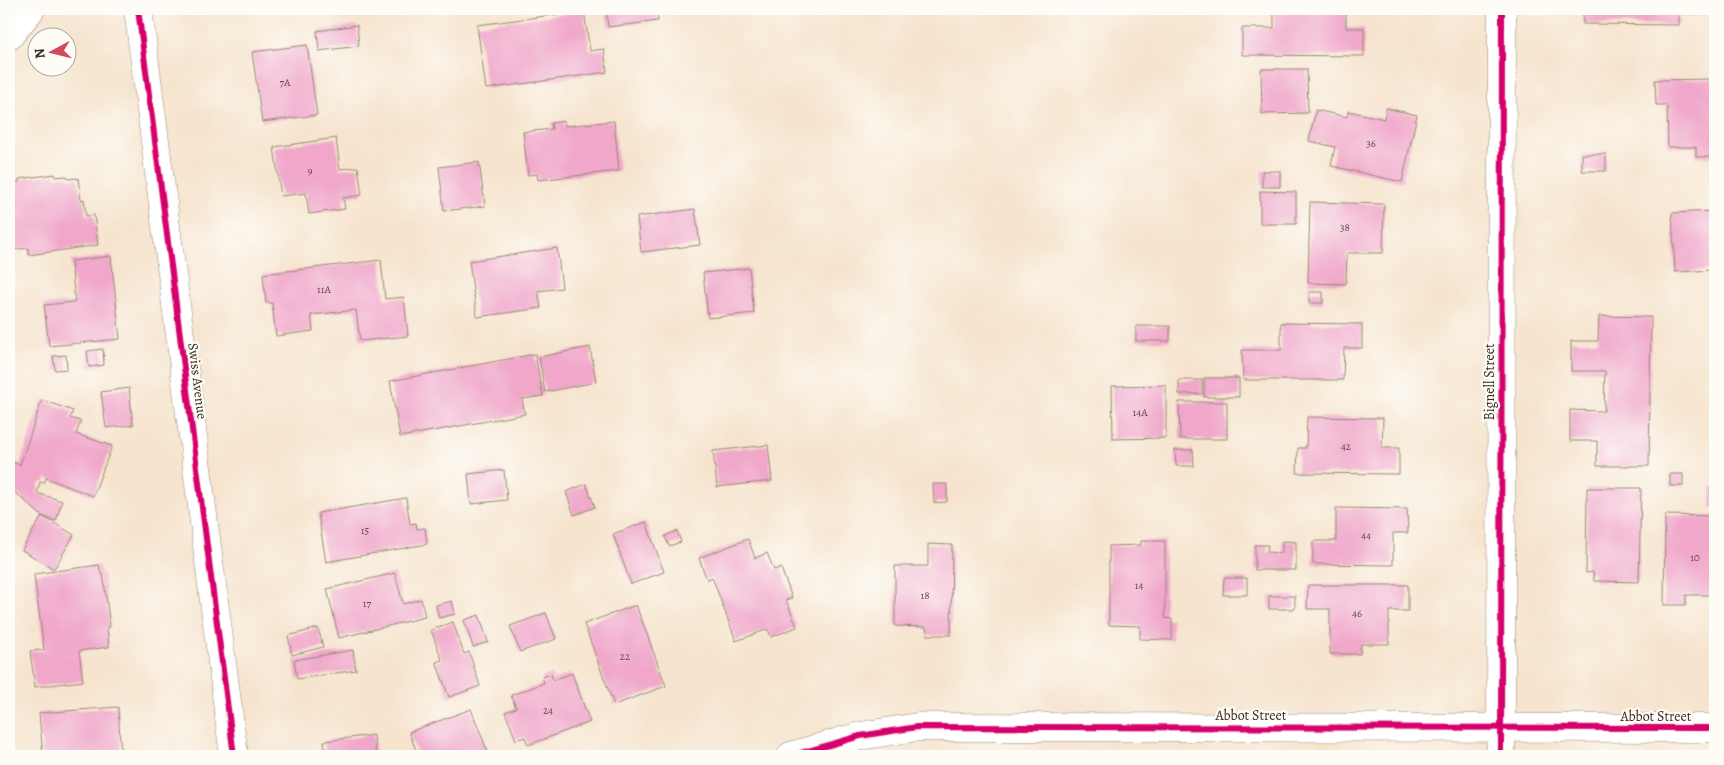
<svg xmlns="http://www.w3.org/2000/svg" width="1724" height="765" viewBox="0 0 1724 765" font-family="Alegreya,serif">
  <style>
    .building { fill: #f0a7ca }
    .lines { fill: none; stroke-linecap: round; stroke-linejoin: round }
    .minor-casing { stroke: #988776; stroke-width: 29 }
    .tertiary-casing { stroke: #988776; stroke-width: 29 }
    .minor { stroke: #fff; stroke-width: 28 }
    .tertiary { stroke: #fff; stroke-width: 28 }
    .cycleway-casing { stroke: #fdfcf7; stroke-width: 9 }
    .cycleway { stroke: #d6006c; stroke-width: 6 }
    .labels { text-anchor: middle; stroke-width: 4.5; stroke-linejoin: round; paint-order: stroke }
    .number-label { font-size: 11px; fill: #684949 }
    .street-label { font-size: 14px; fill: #3b2a1e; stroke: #fdfcf7 }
  </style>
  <rect width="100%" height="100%" fill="#fdfcf7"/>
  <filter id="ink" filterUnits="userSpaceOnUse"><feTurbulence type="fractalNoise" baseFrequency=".02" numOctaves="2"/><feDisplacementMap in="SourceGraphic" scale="10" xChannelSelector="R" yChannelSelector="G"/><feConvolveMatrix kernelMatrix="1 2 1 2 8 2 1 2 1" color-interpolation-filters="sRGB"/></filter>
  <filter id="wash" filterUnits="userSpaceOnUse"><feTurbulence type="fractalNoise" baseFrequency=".0096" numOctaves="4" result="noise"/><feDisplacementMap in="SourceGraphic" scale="20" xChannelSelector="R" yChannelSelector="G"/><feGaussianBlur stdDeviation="1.12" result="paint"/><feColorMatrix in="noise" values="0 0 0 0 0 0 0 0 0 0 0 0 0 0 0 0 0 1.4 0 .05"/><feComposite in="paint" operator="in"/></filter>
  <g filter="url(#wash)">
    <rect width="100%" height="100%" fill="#f6e4ce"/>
    <g id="blocks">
      <path class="building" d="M 606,9 L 657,9 L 658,21 L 608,27 Z
        M 1274,9 L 1346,9 L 1346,28 L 1364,28 L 1364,56 L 1242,55 L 1242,28 L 1274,28 Z
        M 1583,9 L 1715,9 L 1715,24 L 1713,24 L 1713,14 L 1679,14 L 1679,25 L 1583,24 Z
        M 584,11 L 590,51 L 604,49 L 607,72 L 486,89 L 477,25 Z
        M 357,25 L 359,46 L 319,51 L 317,31 Z
        M 307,45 L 317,115 L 262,122 L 252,52 Z
        M 1261,69 L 1307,69 L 1308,113 L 1262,114 Z
        M 1715,79 L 1715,157 L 1696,157 L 1696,147 L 1668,147 L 1667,105 L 1656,105 L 1655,80 Z
        M 1386,108 L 1417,115 L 1402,182 L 1331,166 L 1335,147 L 1309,141 L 1316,110 L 1347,117 L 1348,111 L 1384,119 Z
        M 564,121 L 565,126 L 614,121 L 619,171 L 538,180 L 537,174 L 528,175 L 523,132 L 552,129 L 551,123 Z
        M 336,138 L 340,169 L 358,167 L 362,195 L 343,198 L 345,209 L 309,214 L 306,193 L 281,196 L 274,147 Z
        M 1582,154 L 1606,154 L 1606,171 L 1582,171 Z
        M 479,162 L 485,206 L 444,211 L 439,167 Z
        M 1262,171 L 1280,171 L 1280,187 L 1262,187 Z
        M 55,174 L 55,177 L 67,176 L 68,179 L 78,178 L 81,200 L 84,199 L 86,216 L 94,215 L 98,245 L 29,255 L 28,248 L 11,250 L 9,184 L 19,182 L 19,179 Z
        M 1260,191 L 1296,192 L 1296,224 L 1260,224 Z
        M 1310,202 L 1384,204 L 1383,253 L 1347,253 L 1346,284 L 1308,283 Z
        M 695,209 L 700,245 L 641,252 L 637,217 Z
        M 1715,211 L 1715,270 L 1675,272 L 1672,213 Z
        M 557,248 L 562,288 L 538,291 L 541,308 L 477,317 L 469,261 Z
        M 111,256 L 120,339 L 49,346 L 44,305 L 75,302 L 71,261 Z
        M 381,260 L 385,299 L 404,297 L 408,336 L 360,341 L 356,310 L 311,315 L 313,331 L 276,336 L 272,303 L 266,303 L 263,274 Z
        M 749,268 L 754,313 L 708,318 L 703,273 Z
        M 1309,292 L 1323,292 L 1323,303 L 1309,303 Z
        M 1599,316 L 1651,317 L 1649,466 L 1597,466 L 1597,441 L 1570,441 L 1570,410 L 1604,411 L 1605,371 L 1571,371 L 1571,341 L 1598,341 Z
        M 1281,323 L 1362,324 L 1362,348 L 1344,348 L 1343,380 L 1243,380 L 1242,350 L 1281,350 Z
        M 1136,326 L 1170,326 L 1170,341 L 1136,341 Z
        M 590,347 L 596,382 L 545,392 L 539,357 Z
        M 103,349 L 104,365 L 89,367 L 87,351 Z
        M 535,354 L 543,396 L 522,399 L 525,414 L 400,437 L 390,381 Z
        M 66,355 L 67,369 L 55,370 L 53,356 Z
        M 1204,378 L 1239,378 L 1239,397 L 1204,397 Z
        M 1179,380 L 1202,380 L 1202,394 L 1179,394 Z
        M 1166,385 L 1166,438 L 1113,439 L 1112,386 Z
        M 129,388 L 133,425 L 106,428 L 101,392 Z
        M 42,400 L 73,411 L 70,418 L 81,421 L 76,434 L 112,446 L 93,496 L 46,478 L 44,483 L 40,482 L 37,493 L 62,501 L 56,521 L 42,516 L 9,487 L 9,460 L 20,465 Z
        M 1179,402 L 1227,402 L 1227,439 L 1180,439 Z
        M 1307,417 L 1383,418 L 1382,448 L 1399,448 L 1399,474 L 1297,473 L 1298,448 L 1306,448 Z
        M 768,445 L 772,481 L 717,487 L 713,451 Z
        M 1175,450 L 1193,450 L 1194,466 L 1176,466 Z
        M 504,470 L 507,500 L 471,504 L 468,474 Z
        M 1670,474 L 1683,474 L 1683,486 L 1670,486 Z
        M 586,484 L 595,507 L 574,515 L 566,492 Z
        M 933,484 L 947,484 L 947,502 L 934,503 Z
        M 1711,487 L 1715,487 L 1715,509 L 1711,509 Z
        M 1587,488 L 1641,488 L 1639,582 L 1594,581 L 1593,572 L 1586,573 Z
        M 406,498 L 410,524 L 416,523 L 417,529 L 425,528 L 427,544 L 326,562 L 318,513 Z
        M 1336,508 L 1407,509 L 1408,533 L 1393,533 L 1393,565 L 1313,564 L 1313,541 L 1336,541 Z
        M 1665,515 L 1715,516 L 1715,595 L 1686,595 L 1686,605 L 1664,605 Z
        M 42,516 L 74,535 L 54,569 L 22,550 Z
        M 646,522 L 664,572 L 631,584 L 613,534 Z
        M 677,531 L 681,542 L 669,546 L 665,536 Z
        M 748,539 L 755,558 L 767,553 L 774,570 L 781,568 L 792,598 L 786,600 L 797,627 L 771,637 L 768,629 L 736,641 L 712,577 L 707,580 L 699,558 Z
        M 1141,541 L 1165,541 L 1165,618 L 1172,619 L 1172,640 L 1140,639 L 1140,626 L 1109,625 L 1109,546 L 1141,545 Z
        M 1282,541 L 1296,542 L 1296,570 L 1255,570 L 1255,545 L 1268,545 L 1267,552 L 1282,553 Z
        M 928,544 L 952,545 L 951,635 L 927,635 L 926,627 L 895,626 L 895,566 L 928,566 Z
        M 99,565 L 101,574 L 103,573 L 110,627 L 107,627 L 109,647 L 79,651 L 83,681 L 35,687 L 30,651 L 44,650 L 34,574 Z
        M 395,573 L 403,604 L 421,599 L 425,617 L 339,638 L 327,589 Z
        M 1224,578 L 1247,578 L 1247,595 L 1223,595 Z
        M 1308,585 L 1408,585 L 1408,611 L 1389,611 L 1389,644 L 1361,644 L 1360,654 L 1330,654 L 1330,609 L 1307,609 Z
        M 1269,596 L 1295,596 L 1295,609 L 1269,609 Z
        M 452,601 L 455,614 L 439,618 L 436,605 Z
        M 636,605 L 666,686 L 614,705 L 584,624 Z
        M 546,613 L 556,639 L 520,652 L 510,626 Z
        M 479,615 L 488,642 L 473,647 L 464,620 Z
        M 453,622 L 464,654 L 469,652 L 480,686 L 449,697 L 436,662 L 442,660 L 431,630 Z
        M 318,628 L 323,647 L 292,655 L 288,636 Z
        M 353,650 L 356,670 L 297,679 L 294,660 Z
        M 572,673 L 590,722 L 528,745 L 525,737 L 516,740 L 505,712 L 516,708 L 511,695 L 544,683 L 542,677 L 551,674 L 553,680 Z
        M 118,707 L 121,756 L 43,756 L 39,713 Z
        M 471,709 L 489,755 L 418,756 L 409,732 Z
        M 374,735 L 376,756 L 326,756 L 324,741 Z"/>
    </g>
  </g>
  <g filter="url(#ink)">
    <use href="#blocks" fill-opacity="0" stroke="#988776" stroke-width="1"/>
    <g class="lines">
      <g class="minor-casing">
        <path id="minor" d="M 138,9 L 234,756
          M 9,36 L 31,9
          M 1501,756 L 1502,9"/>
      </g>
      <g class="tertiary-casing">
        <path id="tertiary" d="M 791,756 L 860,736 L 917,727 L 1715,728"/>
      </g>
      <use href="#minor" class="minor"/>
      <use href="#tertiary" class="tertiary"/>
      <g class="cycleway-casing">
        <path id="cycleway" d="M 138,9 L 234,756
          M 791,756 L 860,736 L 917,727 L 1715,728
          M 1501,756 L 1502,9"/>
      </g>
      <use href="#cycleway" class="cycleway"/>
    </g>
  </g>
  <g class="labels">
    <g class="number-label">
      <text x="285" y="86">7A</text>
      <text x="1371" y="147">36</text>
      <text x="310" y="174">9</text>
      <text x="1345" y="231">38</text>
      <text x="324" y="293">11A</text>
      <text x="1140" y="416">14A</text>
      <text x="1346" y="450">42</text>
      <text x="365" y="534">15</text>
      <text x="1366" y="539">44</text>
      <text x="1695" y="561">10</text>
      <text x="1139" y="589">14</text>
      <text x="925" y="599">18</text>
      <text x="367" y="607">17</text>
      <text x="1357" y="617">46</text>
      <text x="625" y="660">22</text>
      <text x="548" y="714">24</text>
    </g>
    <g class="street-label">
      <text transform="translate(198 381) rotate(83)" y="5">Swiss Avenue</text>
      <text transform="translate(1489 382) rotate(-90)" y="5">Bignell Street</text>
      <text x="1251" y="720">Abbot Street</text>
      <text x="1656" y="721">Abbot Street</text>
    </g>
  </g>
  <rect width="1724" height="765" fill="none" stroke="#fdfcf7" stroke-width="30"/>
  <g transform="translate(52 52) rotate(263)"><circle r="24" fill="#fdfcf7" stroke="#afa8a0"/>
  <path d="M0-4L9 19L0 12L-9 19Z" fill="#d1495b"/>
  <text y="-8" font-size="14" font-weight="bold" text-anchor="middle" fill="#3b2a1e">N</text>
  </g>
</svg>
